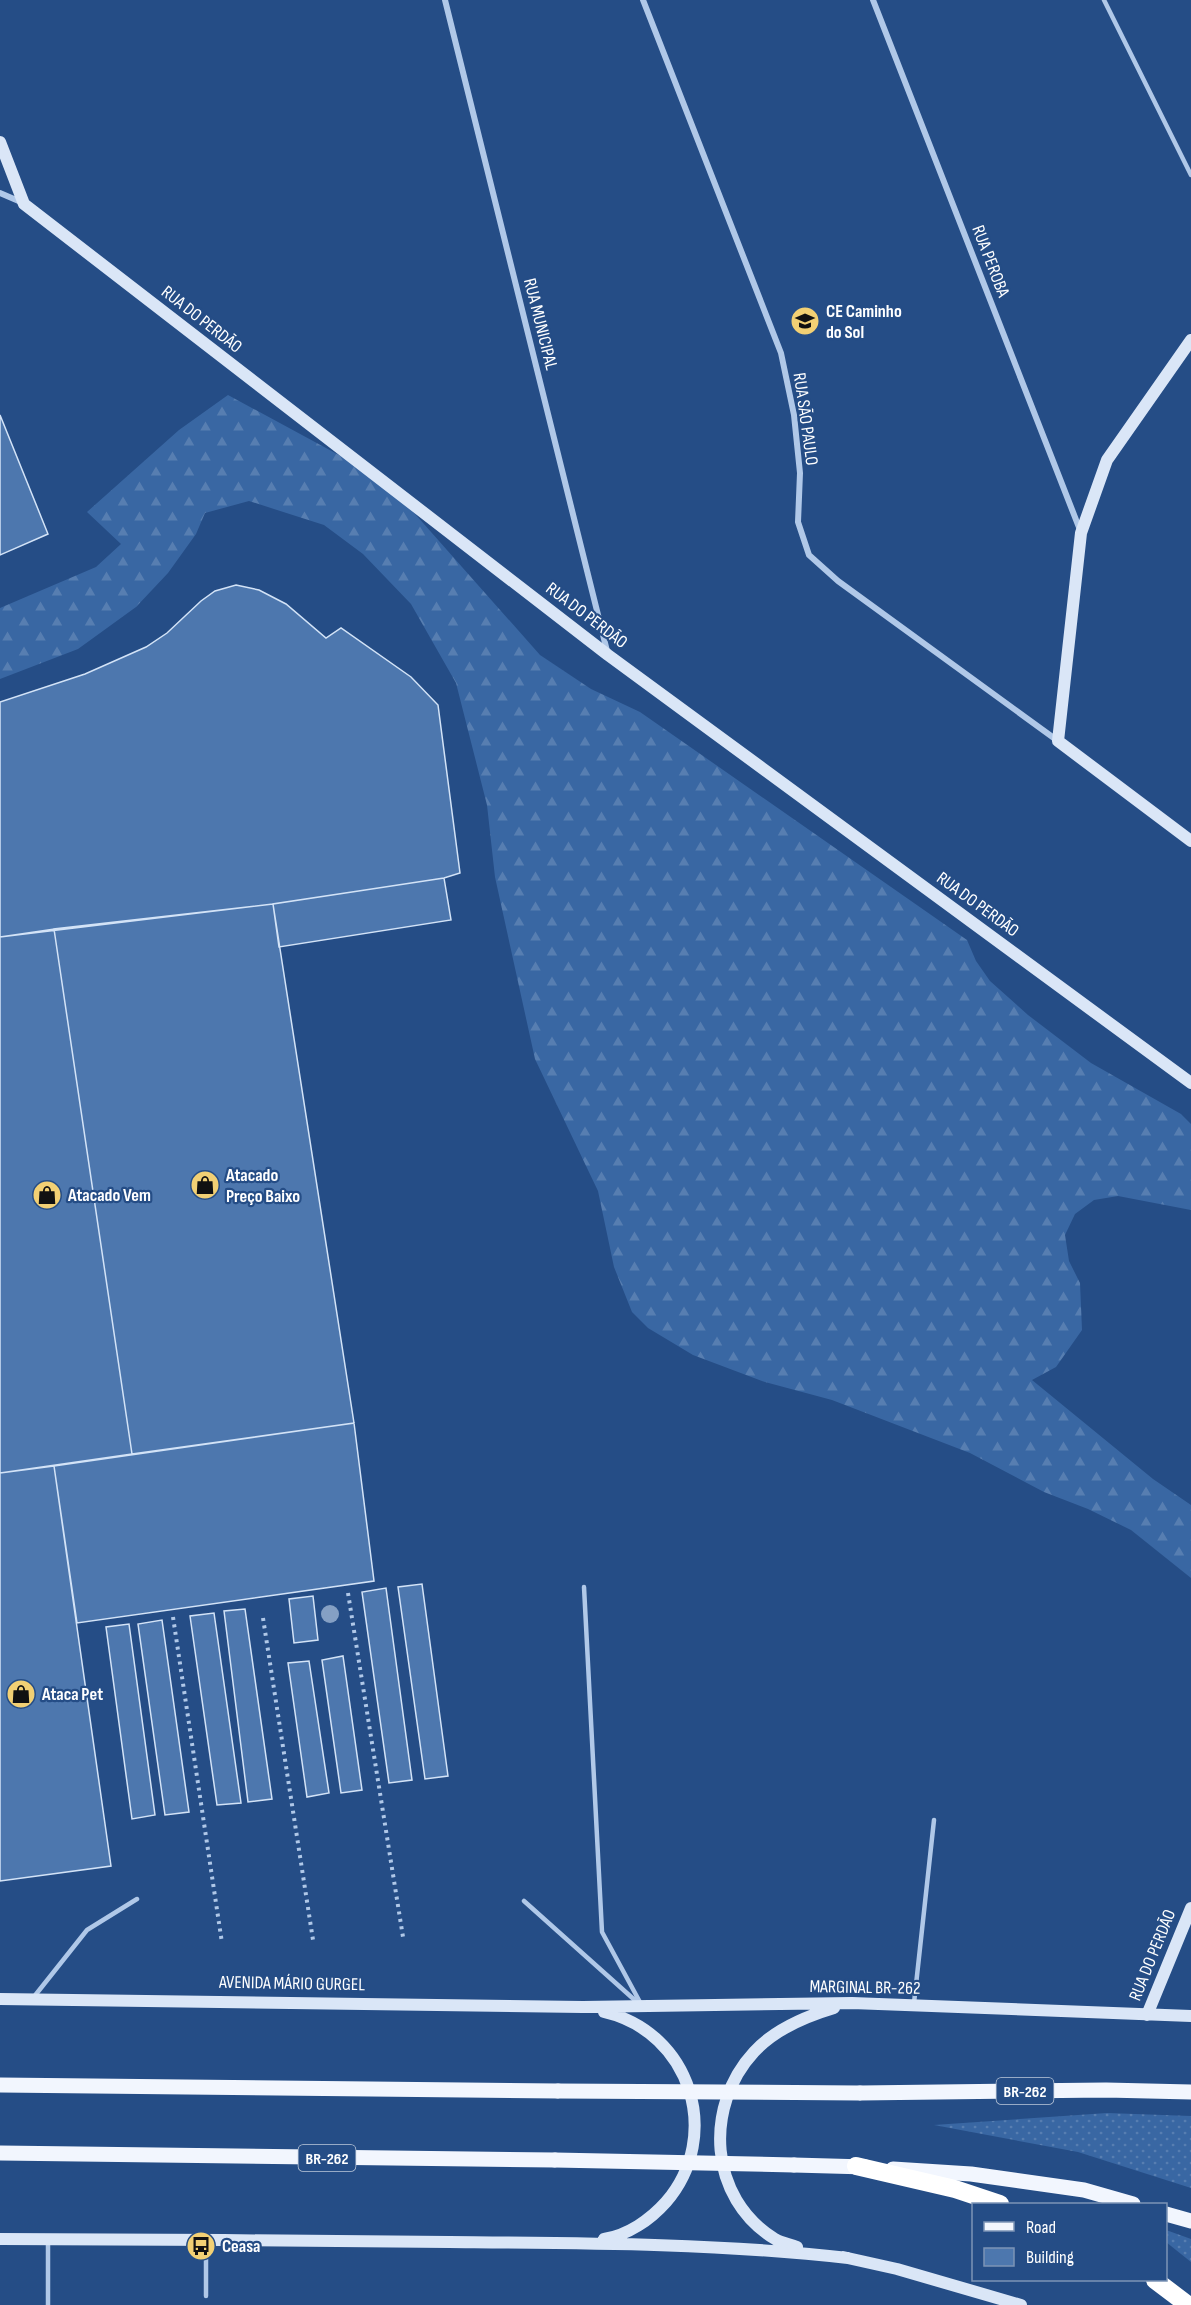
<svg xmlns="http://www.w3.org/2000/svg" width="1191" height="2305" viewBox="0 0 1191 2305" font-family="'Sofia Sans Condensed',sans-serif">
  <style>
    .grass { fill: url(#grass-dots) }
    .forest { fill: url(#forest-firs) }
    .building { fill: #4d77ae; stroke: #d3e3f7; stroke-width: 1.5 }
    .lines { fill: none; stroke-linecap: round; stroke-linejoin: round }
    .path { stroke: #b0c8e8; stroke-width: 4; stroke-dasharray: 3 4.5; stroke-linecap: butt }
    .lane { stroke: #b0c8e8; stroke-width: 4.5 }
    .street { stroke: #b0c8e8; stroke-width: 6 }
    .secondary { stroke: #dae6f7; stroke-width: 12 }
    .primary { stroke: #f2f6fe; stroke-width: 15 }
    .highway { stroke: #fff; stroke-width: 18 }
    .primary-bridge { stroke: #f2f6fe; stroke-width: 15 }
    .tree { fill: #85a0c4 }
    .labels { text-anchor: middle; stroke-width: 4.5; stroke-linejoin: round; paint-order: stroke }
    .shield { fill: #254d86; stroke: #becadb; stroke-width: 1.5 }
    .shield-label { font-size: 16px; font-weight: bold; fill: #fff }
    .street-label { font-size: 18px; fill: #fff; stroke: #254d86 }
    .poi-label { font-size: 18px; font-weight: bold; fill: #fff; stroke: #254d86; text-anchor: start }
  </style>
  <defs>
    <pattern id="grass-dots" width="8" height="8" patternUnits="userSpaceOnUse" patternTransform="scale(1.5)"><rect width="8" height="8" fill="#3967a3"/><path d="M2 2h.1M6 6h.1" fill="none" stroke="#577eb1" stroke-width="1.8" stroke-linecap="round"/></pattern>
    <pattern id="forest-firs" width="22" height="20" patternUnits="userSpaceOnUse" patternTransform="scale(1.5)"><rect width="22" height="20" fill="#3967a3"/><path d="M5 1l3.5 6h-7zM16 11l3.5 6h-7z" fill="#577eb1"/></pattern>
  </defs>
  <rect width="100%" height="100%" fill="#254d86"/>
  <path class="grass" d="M 1107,2113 L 1191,2116 L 1191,2188 L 1078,2152 L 934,2125 Z
    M 1166,2230 L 1191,2239 L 1191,2262 L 1166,2242 Z"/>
  <path class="forest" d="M 228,395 L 385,480 L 540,655 L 591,689 L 640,712 L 967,940 L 976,961 L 990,981 L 1028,1015 L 1091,1063 L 1181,1114 L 1191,1124 L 1191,1210 L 1118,1196 L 1094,1200 L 1075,1214 L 1065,1235 L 1069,1261 L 1080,1283 L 1082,1330 L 1056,1367 L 1032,1380 L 1153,1479 L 1191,1505 L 1191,1578 L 1131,1530 L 1088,1509 L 1044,1492 L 970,1453 L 832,1400 L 765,1382 L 693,1355 L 648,1328 L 632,1312 L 614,1267 L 598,1191 L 535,1059 L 495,877 L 487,805 L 456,683 L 411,604 L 363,554 L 324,525 L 249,501 L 205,513 L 196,534 L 168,573 L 136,607 L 78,649 L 0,679 L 0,608 L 96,567 L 121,544 L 87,512 L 179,430 Z"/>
  <path class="building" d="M 0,415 L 48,534 L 0,555 Z
    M 236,585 L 259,590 L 286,604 L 326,638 L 341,628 L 411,677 L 438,705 L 460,873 L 444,878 L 273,904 L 0,937 L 0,702 L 85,674 L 146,647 L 167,633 L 201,601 L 215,591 Z
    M 444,878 L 451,920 L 279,947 L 273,904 Z
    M 273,904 L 354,1423 L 132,1454 L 54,929 Z
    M 54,929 L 132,1454 L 0,1473 L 0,937 Z
    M 354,1423 L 374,1581 L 77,1623 L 54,1466 Z
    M 54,1466 L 111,1866 L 0,1881 L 0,1473 Z
    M 422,1584 L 448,1776 L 425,1779 L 398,1587 Z
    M 386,1588 L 412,1780 L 389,1783 L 362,1592 Z
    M 313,1596 L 318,1640 L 294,1643 L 289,1599 Z
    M 245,1609 L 272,1799 L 248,1802 L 224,1611 Z
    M 214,1613 L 241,1803 L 217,1805 L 190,1616 Z
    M 162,1620 L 189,1812 L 165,1815 L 138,1624 Z
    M 129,1624 L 155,1815 L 132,1819 L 106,1627 Z
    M 343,1656 L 362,1790 L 341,1793 L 322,1660 Z
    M 309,1661 L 329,1793 L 307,1797 L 288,1663 Z"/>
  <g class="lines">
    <path class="path" d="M 348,1593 L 403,1937
      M 173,1617 L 222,1943
      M 263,1618 L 313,1940"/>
    <path class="lane" d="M 1104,0 L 1191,175
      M 584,1587 L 602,1932 L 641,2004
      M 524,1901 L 638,2003
      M 33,1998 L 87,1930 L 137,1899
      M 914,2003 L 934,1820
      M 48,2242 L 48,2305
      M 206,2242 L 206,2296"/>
    <path class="street" d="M 445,0 L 607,651
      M 643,0 L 781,353 L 794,415 L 800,473 L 798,522 L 809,555 L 838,581 L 1058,741
      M 873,0 L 1080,530
      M 0,193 L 21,202"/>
    <path class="secondary" d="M 0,142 L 24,204 L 608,655 L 1191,1083
      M 1191,340 L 1107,460 L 1081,533 L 1058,741 L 1191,841
      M 0,1999 L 583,2007 L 852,2003 L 1191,2016
      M 604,2012 C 691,2032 723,2136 666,2202 C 650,2220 628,2235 604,2239
      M 1147,2015 L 1191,1908
      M 0,2239 C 150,2239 299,2241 449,2242 C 582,2243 716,2243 848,2258
      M 797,2247 C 790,2244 781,2243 775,2239 C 708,2198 704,2106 754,2052 C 774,2030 807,2016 834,2008
      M 843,2257 L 897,2269 L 1021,2305"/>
    <path class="primary" d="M 0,2085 L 558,2091
      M 860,2093 L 1106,2090 L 1191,2092
      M 0,2153 L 555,2160
      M 794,2165 L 866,2167
      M 893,2169 L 971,2174 L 1084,2190 L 1133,2204
      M 1166,2214 L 1191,2221"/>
    <path class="highway" d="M 856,2166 L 955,2189 L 1000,2204
      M 1155,2280 L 1188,2305"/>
    <path class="primary-bridge" d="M 558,2091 L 860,2093
      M 555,2160 L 794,2165"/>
  </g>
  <circle class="tree" cx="330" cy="1614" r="9"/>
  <defs>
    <g id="school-disc" transform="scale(1.5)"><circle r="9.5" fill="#f2d074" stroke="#254d86"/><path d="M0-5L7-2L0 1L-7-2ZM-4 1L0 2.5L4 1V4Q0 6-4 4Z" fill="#111"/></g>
    <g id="shop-disc" transform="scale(1.5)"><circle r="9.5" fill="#f2d074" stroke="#254d86"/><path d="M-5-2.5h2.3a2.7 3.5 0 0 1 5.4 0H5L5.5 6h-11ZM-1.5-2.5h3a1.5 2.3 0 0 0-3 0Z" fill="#111"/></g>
    <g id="bus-disc" transform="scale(1.5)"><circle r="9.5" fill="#f2d074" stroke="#254d86"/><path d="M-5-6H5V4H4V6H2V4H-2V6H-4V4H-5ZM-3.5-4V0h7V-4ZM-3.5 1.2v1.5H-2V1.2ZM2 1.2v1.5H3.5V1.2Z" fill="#111"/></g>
  </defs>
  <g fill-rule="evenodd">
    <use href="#school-disc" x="805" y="321"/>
    <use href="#shop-disc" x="205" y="1185"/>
    <use href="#shop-disc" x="47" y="1195"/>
    <use href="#shop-disc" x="21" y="1694"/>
    <use href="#bus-disc" x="201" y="2246"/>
  </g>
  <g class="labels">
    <g class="shield">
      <rect x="996.5" y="2078" width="57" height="26" rx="4.5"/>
      <rect x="298.5" y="2145" width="57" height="26" rx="4.5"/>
    </g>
    <g class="shield-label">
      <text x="1025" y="2097">BR-262</text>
      <text x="327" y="2164">BR-262</text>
    </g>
    <g class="street-label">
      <text transform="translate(991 261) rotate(69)" y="6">RUA PEROBA</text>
      <text transform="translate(202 319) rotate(38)" y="6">RUA DO PERDÃO</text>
      <text transform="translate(541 324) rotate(76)" y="6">RUA MUNICIPAL</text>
      <text transform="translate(806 419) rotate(82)" y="6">RUA SÃO PAULO</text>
      <text transform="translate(587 615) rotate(37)" y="6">RUA DO PERDÃO</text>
      <text transform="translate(978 904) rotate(36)" y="6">RUA DO PERDÃO</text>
      <text transform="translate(1152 1955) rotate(-68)" y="6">RUA DO PERDÃO</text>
      <text transform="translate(292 1983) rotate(1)" y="6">AVENIDA MÁRIO GURGEL</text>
      <text transform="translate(865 1987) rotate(1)" y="6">MARGINAL BR-262</text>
    </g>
    <g class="poi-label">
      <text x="826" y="317">CE Caminho<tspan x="826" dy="21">do Sol</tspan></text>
      <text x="226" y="1181">Atacado<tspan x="226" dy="21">Preço Baixo</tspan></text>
      <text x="68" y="1201">Atacado Vem</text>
      <text x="42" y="1700">Ataca Pet</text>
      <text x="222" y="2252">Ceasa</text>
    </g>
  </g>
  <rect x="972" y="2203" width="195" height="78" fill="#254d86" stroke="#7c94b6" stroke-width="1.5"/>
  <rect x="984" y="2222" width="30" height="9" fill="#f2f6fe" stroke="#7c94b6" stroke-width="1.5"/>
  <text x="1026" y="2233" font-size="18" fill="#ffffff">Road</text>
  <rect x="984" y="2248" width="30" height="18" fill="#4d77ae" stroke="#7c94b6" stroke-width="1.5"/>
  <text x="1026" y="2263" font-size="18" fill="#ffffff">Building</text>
</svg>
